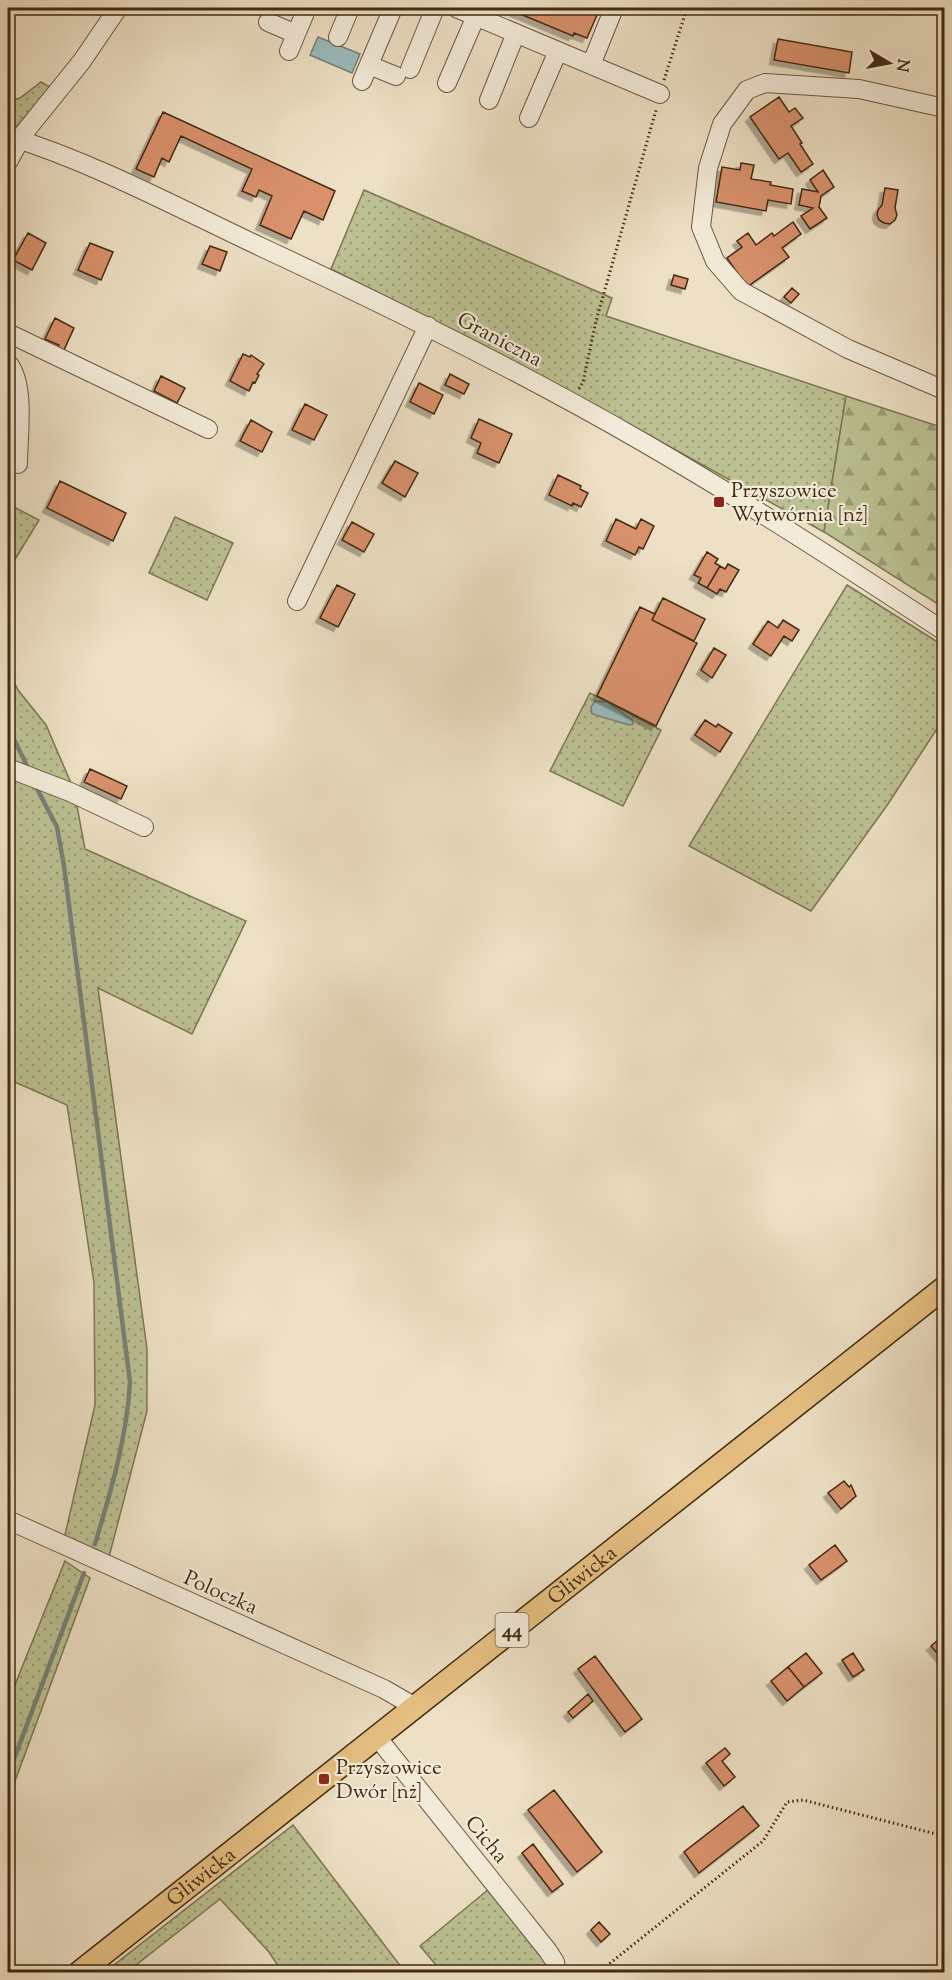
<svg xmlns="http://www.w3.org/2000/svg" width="952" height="1980" viewBox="0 0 952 1980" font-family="'Sorts Mill Goudy',serif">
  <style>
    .grass { fill: url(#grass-dots); stroke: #7e7652; stroke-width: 1.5 }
    .forest { fill: url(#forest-firs); stroke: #7e7652; stroke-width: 1.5 }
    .water { fill: #9bbbbc; stroke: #778178; stroke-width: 1.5 }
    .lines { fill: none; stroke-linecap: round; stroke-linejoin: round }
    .stream { stroke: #778178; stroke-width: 4.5 }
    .building { fill: #d8916c; stroke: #422b11; stroke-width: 1.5; filter: url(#shadow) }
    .minor-casing { stroke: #6d583e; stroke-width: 20 }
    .major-casing { stroke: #422b11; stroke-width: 25 }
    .path { stroke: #422b11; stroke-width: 3; stroke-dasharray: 1.5 3; stroke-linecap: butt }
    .minor { stroke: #f3ebd9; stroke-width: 18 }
    .major { stroke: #e6c082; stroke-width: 22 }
    .poi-dot { fill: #8f2418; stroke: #f3ebd9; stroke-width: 2 }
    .labels { text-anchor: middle; stroke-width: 4.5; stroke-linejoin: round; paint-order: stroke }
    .shield { fill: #f3ebd9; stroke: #77654d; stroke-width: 1.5 }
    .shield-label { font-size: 20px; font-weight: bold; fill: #422b11 }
    .street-label { font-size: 21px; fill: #422b11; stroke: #f3ebd9 }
    .poi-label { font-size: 21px; fill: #422b11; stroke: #f3ebd9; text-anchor: start }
  </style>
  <defs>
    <pattern id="grass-dots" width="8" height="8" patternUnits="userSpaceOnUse" patternTransform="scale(1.5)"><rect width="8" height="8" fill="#bbc192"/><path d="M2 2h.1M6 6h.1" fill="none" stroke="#9a9d76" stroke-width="1.8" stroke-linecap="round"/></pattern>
    <pattern id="forest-firs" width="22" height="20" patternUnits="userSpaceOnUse" patternTransform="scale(1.5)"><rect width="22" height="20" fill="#bbc192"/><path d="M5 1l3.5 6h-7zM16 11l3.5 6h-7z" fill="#9a9d76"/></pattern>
    <filter id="shadow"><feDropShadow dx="-4.5" dy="4.5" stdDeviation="0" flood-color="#0004"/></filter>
  </defs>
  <rect width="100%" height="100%" fill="#ede0c4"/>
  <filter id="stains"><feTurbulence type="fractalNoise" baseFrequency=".00333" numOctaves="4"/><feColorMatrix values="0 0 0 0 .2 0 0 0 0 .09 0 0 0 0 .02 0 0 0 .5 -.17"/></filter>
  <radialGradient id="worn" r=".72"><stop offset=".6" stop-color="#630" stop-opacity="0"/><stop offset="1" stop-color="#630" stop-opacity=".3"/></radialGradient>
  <path class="grass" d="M 41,82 L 51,88 L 15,128 L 8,126 L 8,102 L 20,98 Z
    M 364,190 L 612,298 L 606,316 L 846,396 L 824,532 L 549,380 L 331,269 Z
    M 8,374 L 14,409 L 12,506 L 39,520 L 8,571 Z
    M 175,517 L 233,543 L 207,600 L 149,573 Z
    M 847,585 L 944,646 L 944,718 L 888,804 L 811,911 L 689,846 Z
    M 8,669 L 18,690 L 46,725 L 74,790 L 85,849 L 246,921 L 192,1034 L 98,988 L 147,1349 L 147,1411 L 109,1557 L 64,1539 L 95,1405 L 94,1283 L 67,1105 L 8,1079 Z
    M 590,693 L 661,730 L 623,806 L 550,771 Z
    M 65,1561 L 90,1578 L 8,1800 L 8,1702 Z
    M 293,1825 L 405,1972 L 282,1972 L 269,1952 L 220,1899 L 127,1972 L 105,1972 Z
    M 489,1889 L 551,1963 L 550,1972 L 442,1972 L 420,1946 Z"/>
  <path class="forest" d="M 846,396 L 944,428 L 944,608 L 824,532 Z"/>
  <path class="water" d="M 318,37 L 360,54 L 352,73 L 310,55 Z
    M 595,701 L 607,702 L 632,720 L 633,724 L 629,725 L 592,714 L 591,707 Z"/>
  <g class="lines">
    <path class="stream" d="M 8,727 L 29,770
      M 36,787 L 57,827 L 64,866 L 130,1382 C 127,1437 111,1491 95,1544
      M 8,1775 L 84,1573"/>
  </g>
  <path class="building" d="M 506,8 L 600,8 L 587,38 L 574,33 L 573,36 Z
    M 778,39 L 852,52 L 849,73 L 774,60 Z
    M 779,97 L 789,112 L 795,108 L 803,118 L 791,126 L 802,143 L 800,144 L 813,164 L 801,172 L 788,153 L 779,159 L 750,117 Z
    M 163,112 L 335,191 L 323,220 L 304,211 L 291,239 L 260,225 L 272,196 L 259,190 L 256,197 L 242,191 L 252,169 L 181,136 L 169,162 L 162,158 L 154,177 L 136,169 Z
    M 741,163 L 754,165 L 751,179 L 771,182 L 770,185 L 793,189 L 791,204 L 768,200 L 766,211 L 716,202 L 722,167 L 740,170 Z
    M 823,170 L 834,187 L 821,196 L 819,207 L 827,218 L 810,229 L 801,216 L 813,208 L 799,205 L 802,189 L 818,192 L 810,180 Z
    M 885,188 L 898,190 L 895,208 L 897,215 L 895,220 L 890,224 L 884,223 L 879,220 L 877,215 L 878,210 L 882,205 Z
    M 793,222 L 801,234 L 782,248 L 789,257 L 747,287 L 727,258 L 742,247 L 737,241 L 748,233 L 756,245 L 772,233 L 774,236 Z
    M 28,233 L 46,243 L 32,270 L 13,260 Z
    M 90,243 L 113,252 L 101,280 L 78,270 Z
    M 210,246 L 227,252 L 220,271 L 202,264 Z
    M 674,275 L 688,279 L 685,289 L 671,285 Z
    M 792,288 L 799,294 L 791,303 L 784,297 Z
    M 55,318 L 74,328 L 63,352 L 56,350 L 59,345 L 45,339 Z
    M 243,354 L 250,357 L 251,355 L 264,364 L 257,374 L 259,375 L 255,383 L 253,382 L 249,391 L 230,381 Z
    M 450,374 L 469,384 L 464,394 L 445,385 Z
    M 161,376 L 185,388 L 177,403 L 154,391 Z
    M 419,383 L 443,395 L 434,414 L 410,402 Z
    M 305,404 L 327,415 L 314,440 L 292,430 Z
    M 479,419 L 512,434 L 499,463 L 477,453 L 481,443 L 471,438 Z
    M 251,420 L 272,432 L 262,452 L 240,441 Z
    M 395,461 L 418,473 L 405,497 L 382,483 Z
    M 558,475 L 581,486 L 580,489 L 588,493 L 581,507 L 573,503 L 572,506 L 549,495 Z
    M 60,481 L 126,513 L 113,541 L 47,508 Z
    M 616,519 L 636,529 L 641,519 L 654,526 L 643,549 L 639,547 L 635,555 L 606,541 Z
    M 352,522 L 374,534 L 364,552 L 342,540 Z
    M 707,552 L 718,559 L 715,563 L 720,566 L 707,588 L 698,583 L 701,578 L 694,575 Z
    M 728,564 L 739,570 L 726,592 L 720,589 L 717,594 L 707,588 L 720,566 L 725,569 Z
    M 337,585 L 355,594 L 338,627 L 320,618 Z
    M 663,598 L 705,619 L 694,641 L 652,620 Z
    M 640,607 L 655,614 L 652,620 L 697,643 L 656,726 L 597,696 Z
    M 783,620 L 799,630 L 792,641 L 784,636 L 771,656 L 753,644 L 768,621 L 778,628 Z
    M 714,648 L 726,655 L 712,678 L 701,670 Z
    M 705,720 L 716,727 L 718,724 L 732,733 L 720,752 L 695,735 Z
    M 90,769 L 127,786 L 121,799 L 84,782 Z
    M 844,1481 L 849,1487 L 851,1485 L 856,1496 L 841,1509 L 828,1493 Z
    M 835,1545 L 847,1561 L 821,1580 L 809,1565 Z
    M 944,1635 L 944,1659 L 943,1660 L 931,1646 Z
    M 806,1653 L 822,1673 L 804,1687 L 788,1667 Z
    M 853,1653 L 864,1670 L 853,1677 L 842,1660 Z
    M 595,1656 L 642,1719 L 625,1732 L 578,1669 Z
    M 788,1667 L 804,1687 L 787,1701 L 771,1681 Z
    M 588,1694 L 593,1701 L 573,1718 L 568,1712 Z
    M 725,1748 L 730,1754 L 722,1761 L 735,1777 L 724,1786 L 706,1763 Z
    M 554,1790 L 602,1852 L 577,1872 L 528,1810 Z
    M 743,1806 L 759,1826 L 699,1873 L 684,1852 Z
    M 533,1844 L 563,1884 L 552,1892 L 522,1853 Z
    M 599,1922 L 610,1934 L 601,1942 L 591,1930 Z"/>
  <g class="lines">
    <g class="minor-casing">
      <path id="minor" d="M 456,8 L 660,94
        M 268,22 L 296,34
        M 338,37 L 350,8
        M 289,51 L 307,8
        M 369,65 L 396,76
        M 591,65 L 614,8
        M 410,69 L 435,8
        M 362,81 L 393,8
        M 447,83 L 476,16
        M 489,100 L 516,33
        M 944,108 L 859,89 L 765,83 L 747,90 L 722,124 L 708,168 L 701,227 L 715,261 L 741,291 L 848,349 L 944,390
        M 529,118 L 558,51
        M 8,136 C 95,163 178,208 261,247 C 390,307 518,370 641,441 C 745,501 845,566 944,631
        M 8,162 L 24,133 L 82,61 L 118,8
        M 8,333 L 208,429
        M 8,363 C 26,384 18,438 18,464
        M 297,601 L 428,326
        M 8,768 L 70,792 L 144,827
        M 8,1520 L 384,1689 L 415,1707
        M 377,1737 L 548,1951 L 555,1962 L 556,1972"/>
    </g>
    <g class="major-casing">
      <g id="major">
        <path id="s1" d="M 80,1972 L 944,1288"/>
      </g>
    </g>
    <path class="path" d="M 664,80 L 687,8
      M 579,389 L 583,382 L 596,321 L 656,110
      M 599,1972 L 763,1841 L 787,1802 L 803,1800 L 944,1836"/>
    <use href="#minor" class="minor"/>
    <use href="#major" class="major"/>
  </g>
  <g class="poi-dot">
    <rect x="713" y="496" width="12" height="12" rx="3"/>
    <rect x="318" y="1773" width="12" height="12" rx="3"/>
  </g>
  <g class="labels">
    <rect class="shield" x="495.5" y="1613" width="33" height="34" rx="4.5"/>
    <g class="shield-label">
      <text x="512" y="1637">44</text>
    </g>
    <g class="street-label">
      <text transform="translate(500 339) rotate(28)" y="7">Graniczna</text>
      <text dy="7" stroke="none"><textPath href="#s1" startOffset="640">Gliwicka</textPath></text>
      <text transform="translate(221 1592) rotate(24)" y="7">Poloczka</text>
      <text transform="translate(487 1839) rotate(51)" y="7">Cicha</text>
      <text dy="7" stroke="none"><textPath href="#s1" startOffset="154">Gliwicka</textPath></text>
    </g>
    <g class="poi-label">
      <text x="731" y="497">Przyszowice<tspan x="731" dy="24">Wytwórnia [nż]</tspan></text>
      <text x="336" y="1774">Przyszowice<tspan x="336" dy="24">Dwór [nż]</tspan></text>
    </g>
  </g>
  <rect width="952" height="1980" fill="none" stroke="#ede0c4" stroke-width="30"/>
  <rect x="9" y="9" width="934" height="1962" fill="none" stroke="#422b11" stroke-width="3"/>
  <rect x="15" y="15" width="922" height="1950" fill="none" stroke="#422b11" stroke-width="1.5"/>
  <g transform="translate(889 63) rotate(100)" stroke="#f3ebd9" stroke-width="4.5" paint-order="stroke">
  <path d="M0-4.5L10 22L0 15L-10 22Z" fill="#422b11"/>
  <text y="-9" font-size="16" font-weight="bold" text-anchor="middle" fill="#422b11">N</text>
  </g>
  <rect width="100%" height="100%" filter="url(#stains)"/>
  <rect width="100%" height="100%" fill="url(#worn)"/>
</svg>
